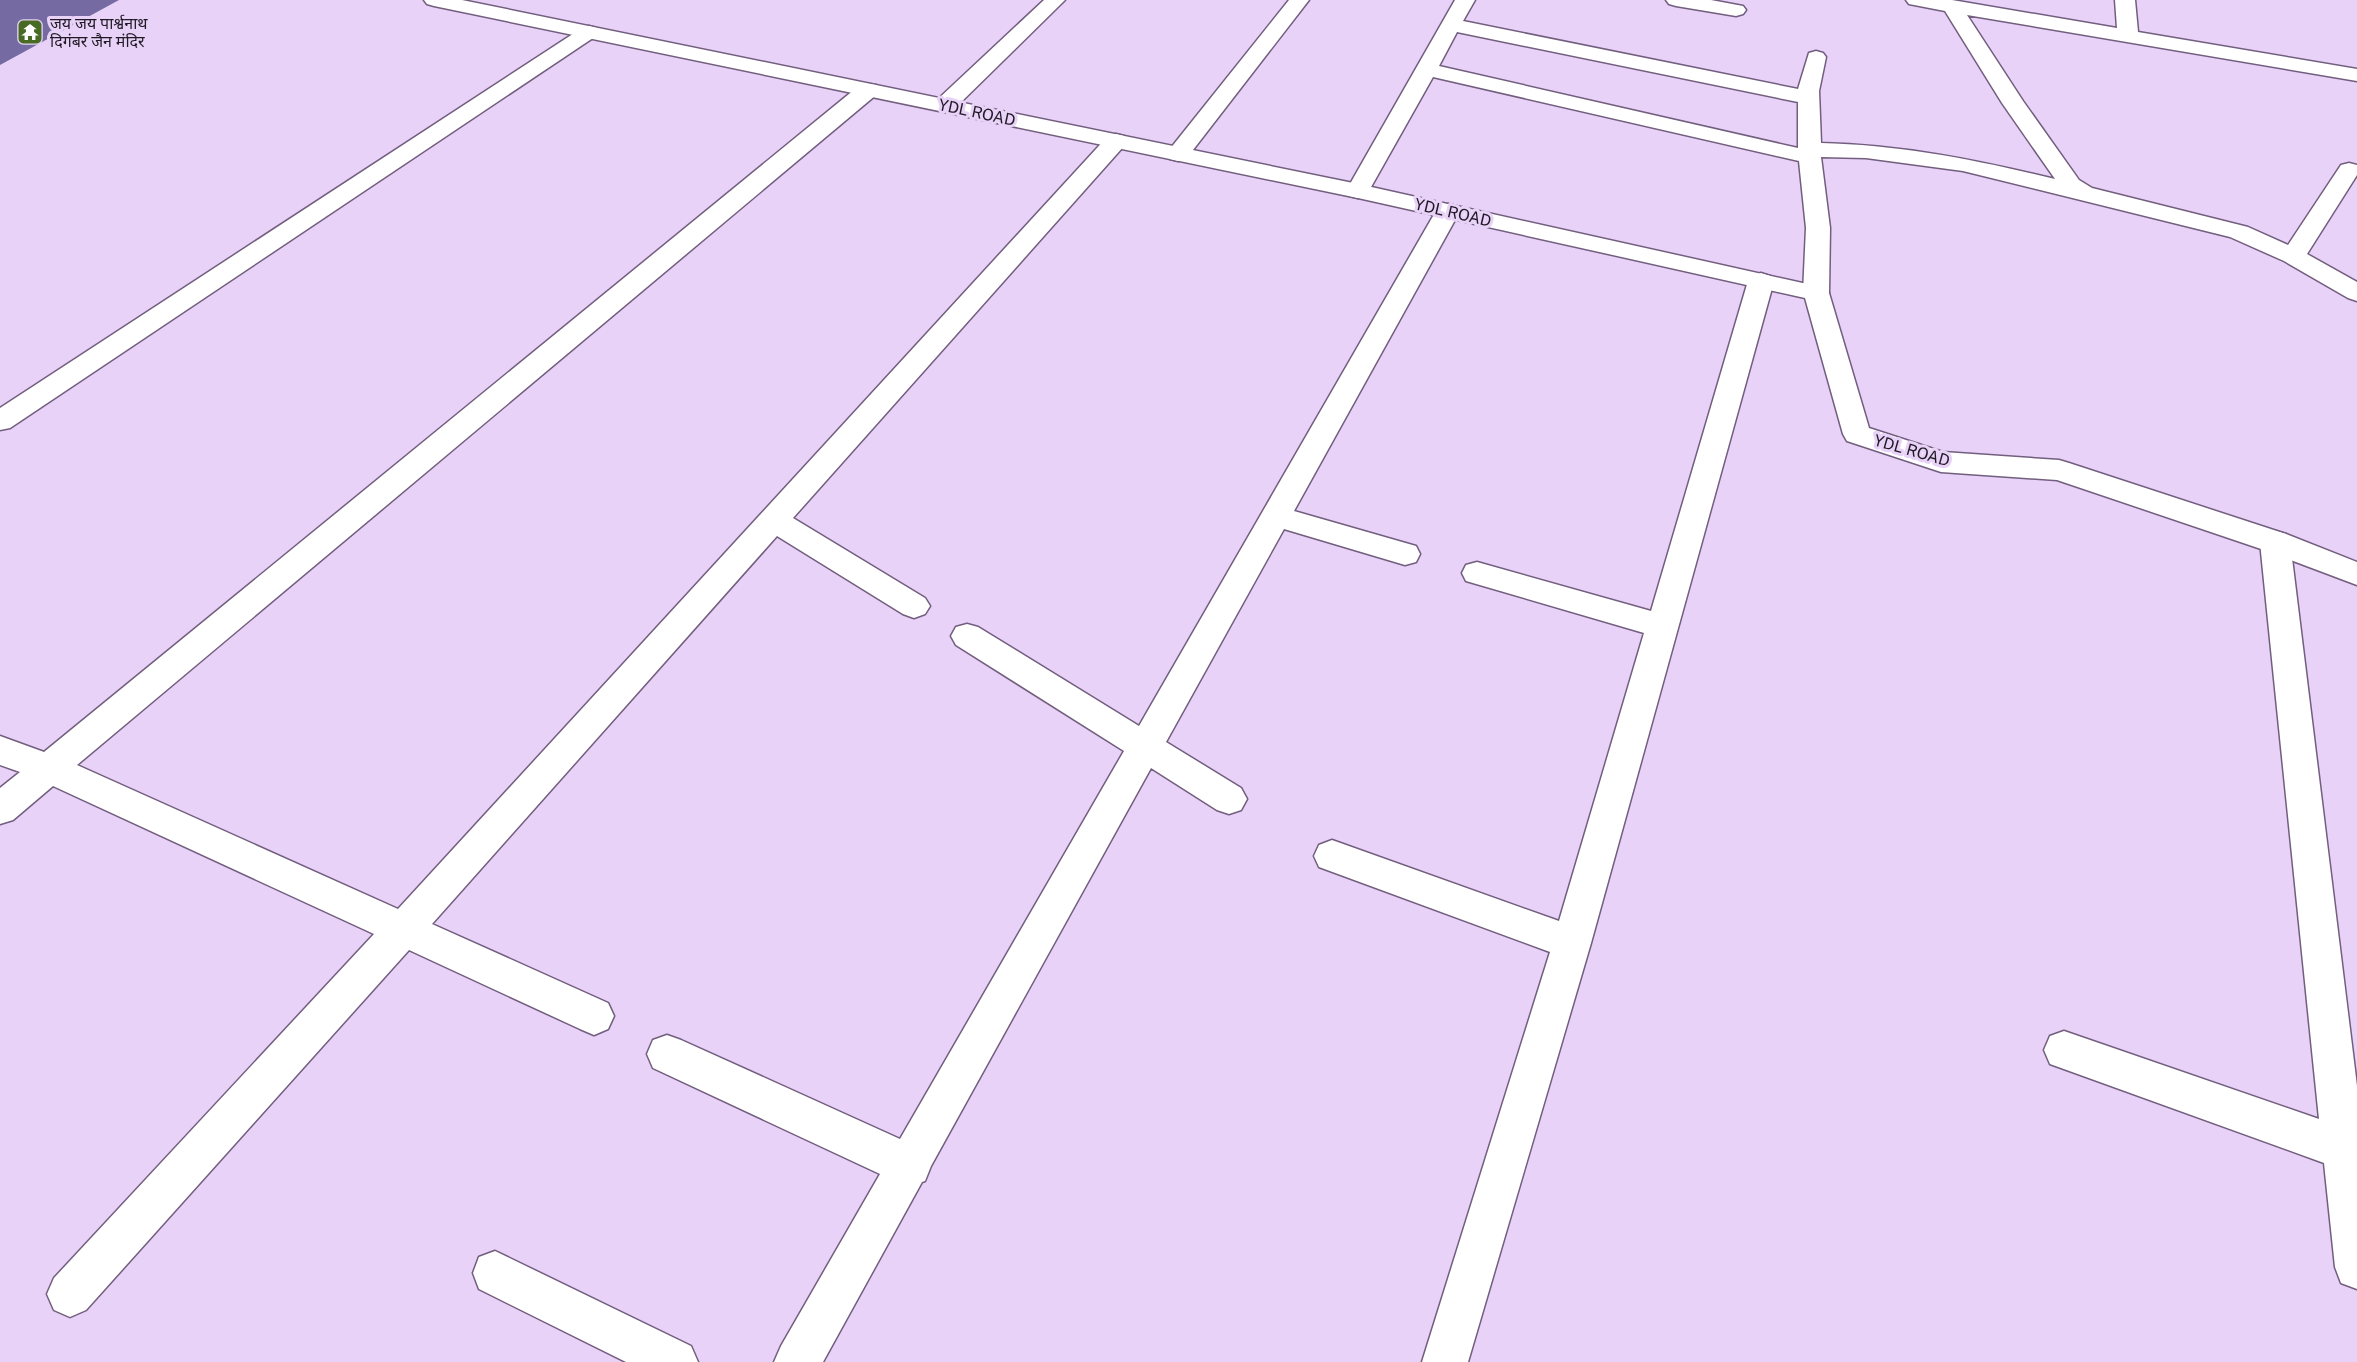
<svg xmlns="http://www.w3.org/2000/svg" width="2357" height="1362" viewBox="0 0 2357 1362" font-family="'Public Sans','Noto Sans Devanagari',sans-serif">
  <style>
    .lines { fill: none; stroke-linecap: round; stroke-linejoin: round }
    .lane-casing { stroke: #725e7e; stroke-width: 3 }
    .street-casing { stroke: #725e7e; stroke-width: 3 }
    .secondary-casing { stroke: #725e7e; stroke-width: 3 }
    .lane { fill: #fff; fill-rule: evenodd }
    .street { fill: #fff; fill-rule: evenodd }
    .secondary { fill: #fff; fill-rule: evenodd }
    .shaded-wall { fill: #756ba2 }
    .labels { text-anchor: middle; stroke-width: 6; stroke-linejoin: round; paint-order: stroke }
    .far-poi-label { font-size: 16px; fill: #211926; stroke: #e8d2f7; text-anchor: start }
    .far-street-label { font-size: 16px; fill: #211926; stroke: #e8d2f7 }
  </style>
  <rect width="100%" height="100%" fill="#e8d2f7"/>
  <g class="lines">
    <g class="lane-casing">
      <path id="lane" d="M 589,26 L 596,28 L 599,32 L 596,36 L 10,428 L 0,430 L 0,408 L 582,28 Z"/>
    </g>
    <g class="street-casing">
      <path id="street" d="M 1044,0 L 1065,0 L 953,110 L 945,111 L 937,110 L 934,105 L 937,100 Z
        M 1289,0 L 1309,0 L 1186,159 L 1178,161 L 1170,159 L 1167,154 L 1170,149 Z
        M 1455,0 L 1475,0 L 1463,21 L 1798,89 L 1809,53 L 1816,51 L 1823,53 L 1826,57 L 1819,91 L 1821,143 C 1902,145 1977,160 2055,179 L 2002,103 L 1945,11 L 1909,4 L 1906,0 L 1952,0 L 2117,28 L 2115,0 L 2135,0 L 2138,32 L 2357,69 L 2357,81 L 1967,15 L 2023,101 L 2079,180 L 2092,188 L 2248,227 L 2288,245 L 2341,165 L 2349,163 L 2357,165 L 2357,175 L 2307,254 L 2357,282 L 2357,301 L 2348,298 L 2284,261 L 2230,237 L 1963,171 L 1866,158 L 1821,157 L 1830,228 L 1829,293 L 1825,298 L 1816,301 L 1807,298 L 1803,293 L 1806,228 L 1799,161 L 1433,77 L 1366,196 L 1358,198 L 1350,196 L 1346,191 ZM 1457,32 L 1798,102 L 1798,148 L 1439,66 Z
        M 1666,0 L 1711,0 L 1743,6 L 1746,10 L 1743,14 L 1736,16 L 1676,6 L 1669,4 Z
        M 868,84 L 876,85 L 879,90 L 876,95 L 77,765 L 398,909 L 1108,136 L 1116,134 L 1124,136 L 1127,141 L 1124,146 L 793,518 L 925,598 L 930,606 L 925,614 L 914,618 L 903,614 L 777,536 L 432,924 L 608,1003 L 614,1016 L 608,1029 L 594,1035 L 580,1029 L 409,950 L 86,1310 L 70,1317 L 54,1310 L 47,1294 L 54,1278 L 374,934 L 53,786 L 13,820 L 0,824 L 0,788 L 20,772 L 0,765 L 0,736 L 44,752 L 860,85 Z
        M 1448,204 L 1456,206 L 1460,211 L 1294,511 L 1416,546 L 1420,554 L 1416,562 L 1405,565 L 1284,529 L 1166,742 L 1241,788 L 1247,799 L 1241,810 L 1229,814 L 1217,810 L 1151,768 L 931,1166 L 925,1181 L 922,1182 L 823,1362 L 774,1362 L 781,1346 L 880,1174 L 653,1068 L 647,1054 L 653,1040 L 667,1035 L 681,1040 L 900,1139 L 1124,751 L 956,645 L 951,636 L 956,627 L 967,624 L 978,627 L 1139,726 L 1436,211 L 1440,206 Z
        M 1761,273 L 1770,276 L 1774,281 L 1591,943 L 1468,1362 L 1422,1362 L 1550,952 L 1319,867 L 1314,856 L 1319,845 L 1332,840 L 1559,921 L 1644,633 L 1466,581 L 1462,573 L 1466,565 L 1477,562 L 1651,611 L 1748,281 L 1752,276 Z
        M 2275,531 L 2286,534 L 2290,542 L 2357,1086 L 2357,1289 L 2341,1283 L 2335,1267 L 2324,1163 L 2050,1064 L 2044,1050 L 2050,1036 L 2064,1031 L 2319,1119 L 2260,542 L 2264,534 Z
        M 495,1251 L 691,1346 L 698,1362 L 626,1362 L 479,1289 L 473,1273 L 479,1257 Z"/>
    </g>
    <g class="secondary-casing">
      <path id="secondary" d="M 424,0 L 462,0 L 1358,184 L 1825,288 L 1829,293 L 1869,428 L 1943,452 L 2059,460 L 2069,463 L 2286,534 L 2357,562 L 2357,585 L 2264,550 L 2057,480 L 1941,472 L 1847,441 L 1843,434 L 1805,298 L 1358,198 L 434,6 L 427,4 Z"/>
    </g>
    <use href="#lane" class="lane"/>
    <use href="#street" class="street"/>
    <use href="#secondary" class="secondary"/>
  </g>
  <path class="shaded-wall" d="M 0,0 L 119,0 L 0,65 Z"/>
  <defs>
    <g id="temple-square" transform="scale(1.35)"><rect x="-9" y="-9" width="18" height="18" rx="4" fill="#486b24" stroke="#e8d2f7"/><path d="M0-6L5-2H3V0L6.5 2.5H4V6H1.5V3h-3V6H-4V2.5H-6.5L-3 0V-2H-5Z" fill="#fff"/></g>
  </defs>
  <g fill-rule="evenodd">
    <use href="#temple-square" x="30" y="32"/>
  </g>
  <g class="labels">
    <g class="far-poi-label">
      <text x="50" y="29">जय जय पार्श्वनाथ<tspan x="50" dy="18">दिगंबर जैन मंदिर</tspan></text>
    </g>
    <g class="far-street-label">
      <text transform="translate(977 112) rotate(12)" y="6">YDL ROAD</text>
      <text transform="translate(1453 212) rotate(13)" y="6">YDL ROAD</text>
      <text transform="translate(1912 450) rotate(16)" y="6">YDL ROAD</text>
    </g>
  </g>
</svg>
